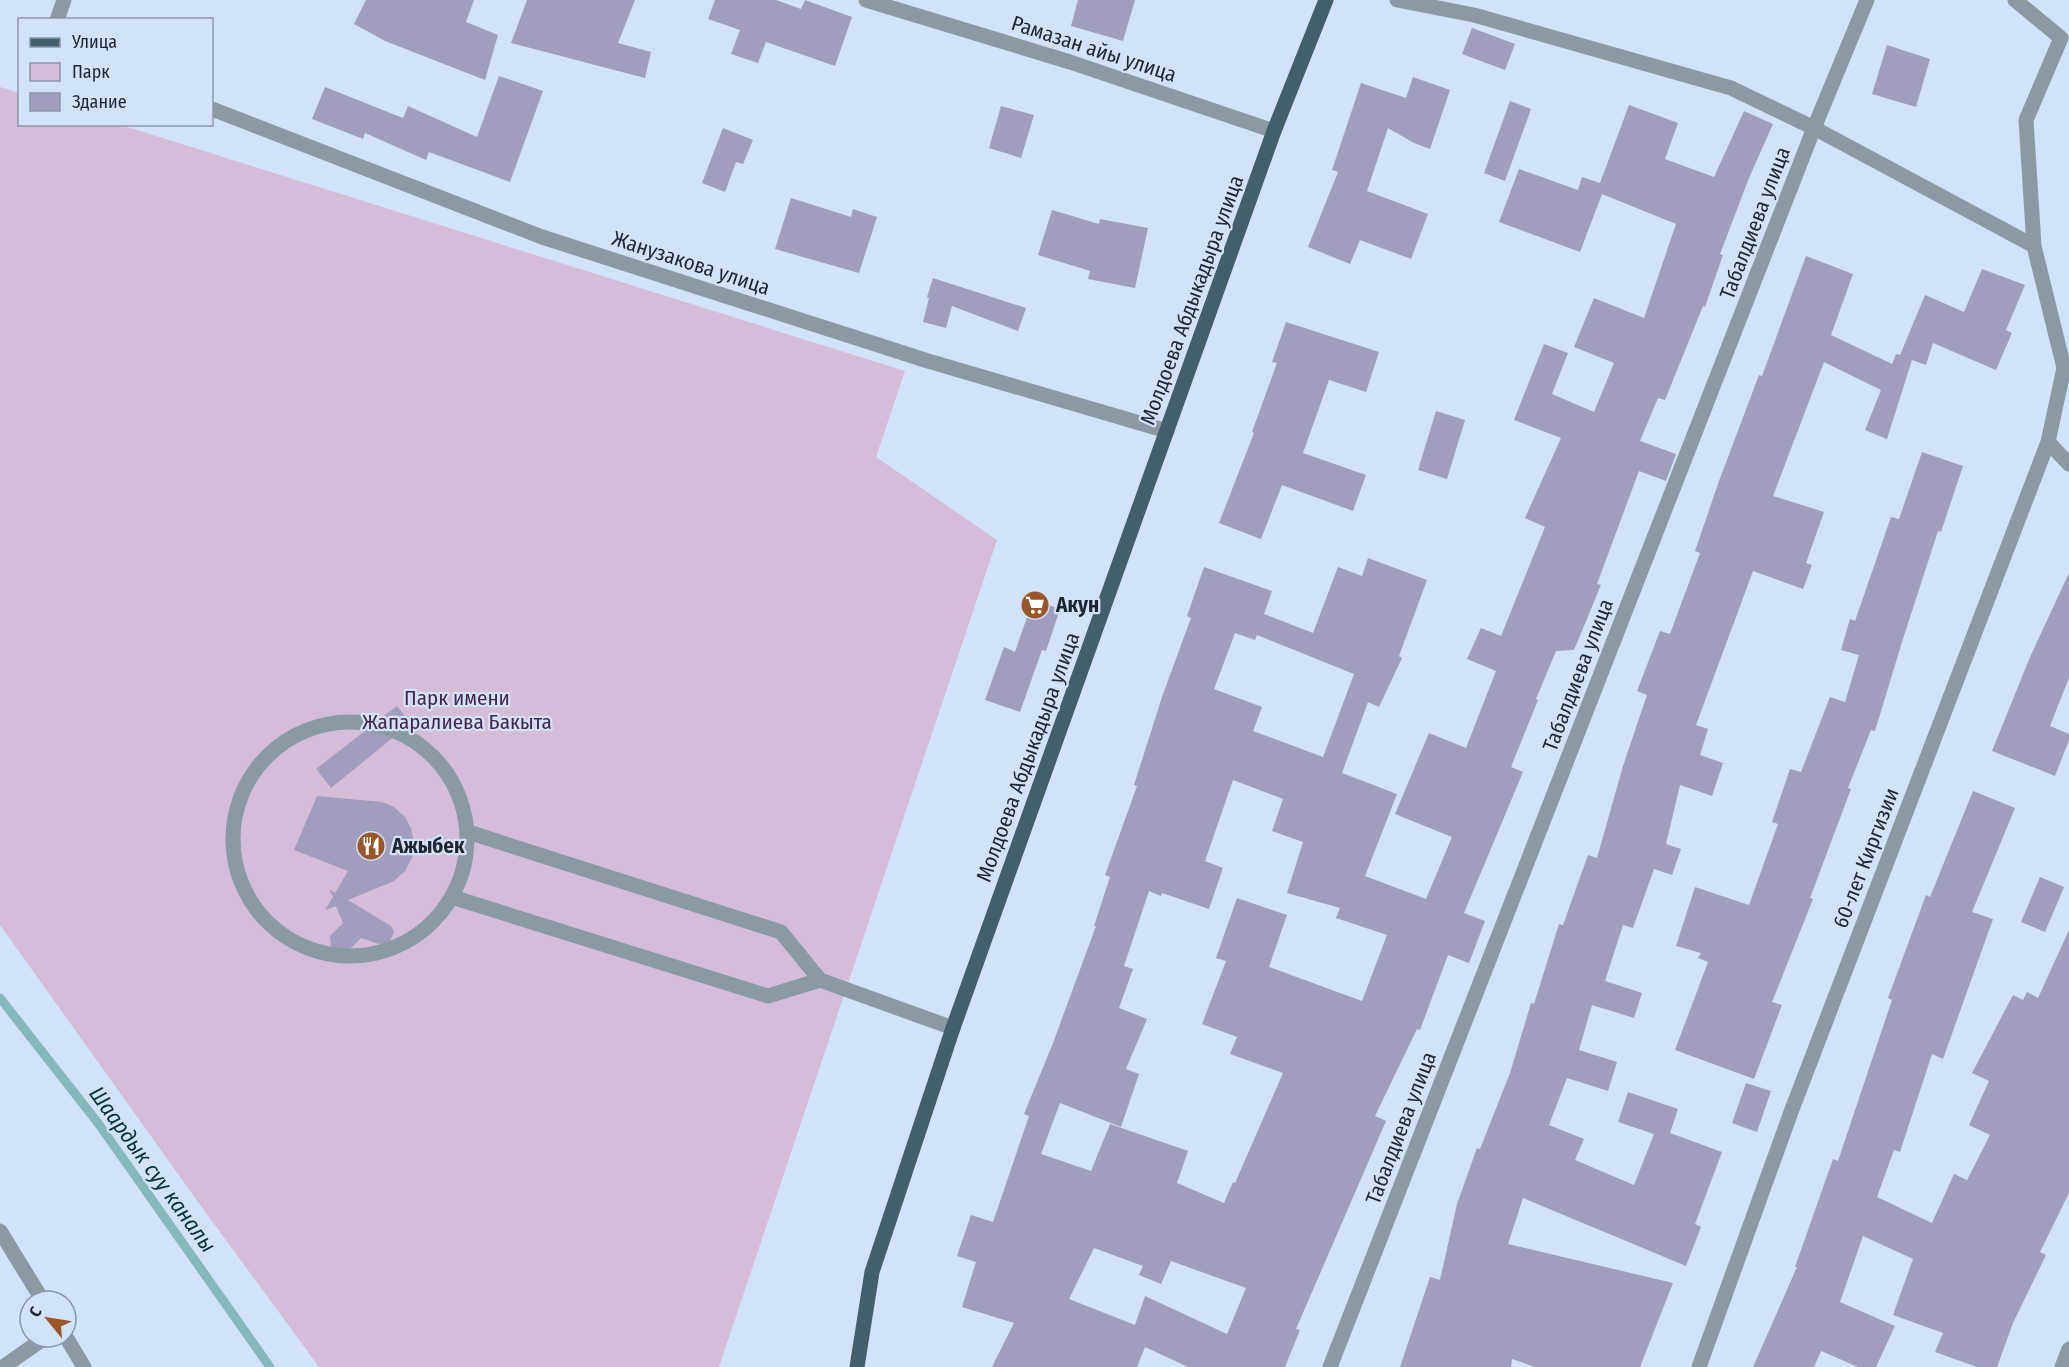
<svg xmlns="http://www.w3.org/2000/svg" width="2069" height="1367" viewBox="0 0 2069 1367" font-family="'Fira Sans Condensed',sans-serif">
  <style>
    .green { fill: #d4bdd9 }
    .lines { fill: none; stroke-linecap: round; stroke-linejoin: round }
    .stream { stroke: #84b8ba; stroke-width: 9 }
    .building { fill: #a19dbe; fill-rule: evenodd }
    .minor { stroke: #8a9aa2; stroke-width: 15 }
    .major { stroke: #425f6d; stroke-width: 15 }
    .labels { text-anchor: middle; stroke-width: 4.5; stroke-linejoin: round; paint-order: stroke }
    .street-label { font-size: 21px; fill: #1f2632; stroke: #d2e2fb }
    .poi-label { font-size: 21px; font-weight: bold; fill: #1f2632; stroke: #d2e2fb; text-anchor: start }
    .park-label { font-size: 21px; fill: #47244e; stroke: #d2e2fb }
    .water-label { font-size: 22px; font-style: italic; fill: #003436; stroke: #d2e2fb }
  </style>
  <rect width="100%" height="100%" fill="#d2e2fb"/>
  <path class="green" d="M 0,87 L 19,93 L 20,124 L 121,125 L 905,371 L 876,457 L 997,540 L 719,1367 L 319,1367 L 198,1202 L 0,925 Z"/>
  <g class="lines">
    <path class="stream" d="M 0,998 L 98,1123 L 270,1367"/>
  </g>
  <path class="building" d="M 366,0 L 474,0 L 466,22 L 498,35 L 485,80 L 385,41 L 354,24 Z
    M 527,0 L 635,0 L 618,43 L 651,52 L 645,78 L 511,43 Z
    M 715,0 L 776,0 L 801,9 L 805,0 L 852,17 L 835,66 L 766,42 L 758,63 L 731,54 L 740,30 L 708,19 Z
    M 1078,0 L 1135,0 L 1123,41 L 1071,26 Z
    M 1472,28 L 1515,44 L 1505,70 L 1462,54 Z
    M 1887,45 L 1930,59 L 1916,107 L 1872,94 Z
    M 499,76 L 543,91 L 510,182 L 429,152 L 426,160 L 365,133 L 363,139 L 312,119 L 325,87 L 403,118 L 408,106 L 477,137 Z
    M 1413,77 L 1450,90 L 1430,149 L 1414,143 L 1388,128 L 1367,191 L 1428,214 L 1411,259 L 1360,240 L 1350,264 L 1308,247 L 1338,172 L 1332,170 L 1361,83 L 1406,98 Z
    M 1510,101 L 1531,109 L 1505,181 L 1484,173 Z
    M 1629,105 L 1678,123 L 1665,159 L 1714,177 L 1744,111 L 1773,124 L 1749,178 L 1720,254 L 1723,255 L 1705,307 L 1703,306 L 1665,400 L 1658,398 L 1640,441 L 1676,454 L 1666,481 L 1639,471 L 1597,584 L 1601,585 L 1574,650 L 1556,651 L 1536,699 L 1538,700 L 1511,767 L 1523,772 L 1464,913 L 1485,921 L 1469,963 L 1448,955 L 1420,1030 L 1417,1029 L 1375,1116 L 1386,1121 L 1296,1329 L 1300,1330 L 1285,1367 L 1188,1367 L 1145,1347 L 1137,1367 L 992,1367 L 1014,1323 L 962,1307 L 976,1262 L 957,1256 L 971,1215 L 993,1222 L 1029,1116 L 1024,1114 L 1053,1043 L 1096,926 L 1094,926 L 1110,877 L 1105,875 L 1137,786 L 1134,785 L 1163,694 L 1191,618 L 1187,616 L 1204,567 L 1272,591 L 1264,614 L 1313,633 L 1338,567 L 1362,576 L 1368,558 L 1427,580 L 1399,656 L 1402,658 L 1379,707 L 1368,702 L 1342,773 L 1397,794 L 1365,876 L 1426,899 L 1452,837 L 1395,814 L 1429,733 L 1466,748 L 1496,671 L 1467,659 L 1481,628 L 1501,636 L 1545,527 L 1525,518 L 1561,438 L 1514,420 L 1544,344 L 1568,353 L 1552,394 L 1594,412 L 1614,363 L 1574,347 L 1594,298 L 1644,318 L 1676,224 L 1602,194 L 1580,252 L 1499,222 L 1519,169 L 1578,190 L 1582,177 L 1600,183 ZM 1235,633 L 1255,640 L 1257,635 L 1354,674 L 1323,757 L 1253,731 L 1262,707 L 1214,689 ZM 1233,780 L 1283,799 L 1272,831 L 1303,842 L 1287,893 L 1340,908 L 1336,918 L 1387,935 L 1362,1001 L 1269,967 L 1287,915 L 1237,898 L 1216,958 L 1226,961 L 1202,1024 L 1237,1037 L 1230,1054 L 1283,1073 L 1235,1183 L 1233,1182 L 1224,1203 L 1177,1183 L 1188,1151 L 1110,1124 L 1091,1171 L 1041,1154 L 1060,1103 L 1121,1127 L 1139,1074 L 1126,1069 L 1147,1019 L 1119,1008 L 1133,969 L 1124,966 L 1149,891 L 1161,896 L 1162,893 L 1209,909 L 1223,868 L 1205,861 ZM 1094,1248 L 1143,1266 L 1139,1275 L 1161,1284 L 1171,1261 L 1246,1288 L 1227,1334 L 1145,1296 L 1135,1325 L 1069,1299 Z
    M 1001,106 L 1034,115 L 1021,158 L 989,148 Z
    M 723,128 L 753,140 L 743,164 L 736,162 L 725,192 L 702,183 Z
    M 791,198 L 851,217 L 853,209 L 877,217 L 859,273 L 775,249 Z
    M 1052,210 L 1099,224 L 1100,219 L 1148,228 L 1135,288 L 1088,279 L 1090,271 L 1038,255 Z
    M 1806,256 L 1853,274 L 1831,335 L 1892,364 L 1896,354 L 1900,355 L 1925,295 L 1964,312 L 1982,269 L 2025,285 L 2006,330 L 2012,333 L 1996,370 L 1933,343 L 1926,365 L 1912,360 L 1887,439 L 1865,430 L 1881,390 L 1824,362 L 1773,496 L 1824,512 L 1806,563 L 1812,565 L 1803,589 L 1753,571 L 1696,725 L 1708,729 L 1700,755 L 1723,763 L 1712,796 L 1680,785 L 1666,844 L 1681,849 L 1672,875 L 1654,869 L 1633,928 L 1623,925 L 1605,981 L 1642,993 L 1634,1018 L 1592,1005 L 1579,1050 L 1617,1062 L 1608,1091 L 1567,1078 L 1549,1125 L 1584,1139 L 1575,1160 L 1634,1185 L 1654,1134 L 1618,1122 L 1628,1092 L 1678,1109 L 1670,1133 L 1722,1152 L 1695,1224 L 1701,1227 L 1686,1266 L 1523,1198 L 1508,1244 L 1673,1283 L 1640,1367 L 1535,1367 L 1512,1359 L 1511,1367 L 1400,1367 L 1430,1277 L 1440,1280 L 1457,1204 L 1477,1148 L 1480,1149 L 1510,1073 L 1531,1003 L 1534,1004 L 1559,924 L 1563,925 L 1588,855 L 1597,858 L 1623,766 L 1647,695 L 1637,691 L 1660,631 L 1670,634 L 1700,553 L 1695,551 L 1719,481 L 1759,375 L 1762,376 Z
    M 933,278 L 1026,308 L 1018,331 L 952,306 L 946,328 L 923,322 L 929,298 L 927,297 Z
    M 1286,322 L 1379,352 L 1366,392 L 1329,380 L 1303,453 L 1366,475 L 1353,511 L 1282,485 L 1261,539 L 1219,523 L 1254,433 L 1252,432 L 1277,363 L 1272,362 Z
    M 1436,411 L 1465,420 L 1447,479 L 1418,470 Z
    M 1922,452 L 1963,466 L 1941,532 L 1938,531 L 1902,642 L 1875,731 L 1871,730 L 1848,788 L 1851,789 L 1810,898 L 1813,899 L 1772,1002 L 1782,1005 L 1754,1079 L 1675,1050 L 1708,962 L 1698,958 L 1701,953 L 1676,946 L 1695,887 L 1749,905 L 1778,824 L 1772,822 L 1790,769 L 1801,772 L 1830,697 L 1845,702 L 1859,655 L 1841,650 L 1850,619 L 1855,621 L 1891,517 L 1899,519 Z
    M 2069,573 L 2069,678 L 2050,726 L 2069,734 L 2069,740 L 2055,776 L 1992,751 L 2030,657 Z
    M 1033,600 L 1060,609 L 1046,651 L 1042,650 L 1020,712 L 985,700 L 1004,647 L 1015,652 Z
    M 397,706 L 411,723 L 331,788 L 316,769 Z
    M 1973,791 L 2015,808 L 1972,912 L 1993,919 L 1943,1059 L 1932,1054 L 1900,1152 L 1894,1150 L 1877,1197 L 1932,1223 L 1954,1174 L 1967,1180 L 1990,1135 L 1969,1125 L 1989,1081 L 1972,1073 L 2013,995 L 2023,1000 L 2027,992 L 2038,998 L 2069,930 L 2069,1193 L 2040,1252 L 2046,1255 L 2013,1323 L 1997,1367 L 1977,1367 L 1935,1352 L 1943,1333 L 1893,1315 L 1913,1259 L 1863,1236 L 1840,1302 L 1895,1326 L 1876,1367 L 1858,1367 L 1821,1351 L 1814,1367 L 1753,1367 L 1797,1267 L 1795,1267 L 1833,1159 L 1838,1161 L 1892,1000 L 1888,998 L 1926,895 L 1930,897 Z
    M 317,796 L 382,802 L 394,807 L 405,817 L 411,828 L 414,843 L 412,858 L 405,871 L 394,881 L 348,900 L 391,926 L 394,932 L 389,943 L 379,944 L 361,938 L 346,953 L 338,953 L 331,948 L 330,936 L 343,923 L 336,906 L 325,910 L 333,897 L 329,889 L 335,893 L 348,871 L 294,850 Z
    M 2040,877 L 2064,887 L 2045,932 L 2021,922 Z
    M 1746,1083 L 1771,1091 L 1757,1132 L 1732,1123 Z"/>
  <g class="lines">
    <path class="minor" d="M 866,0 L 1070,62 L 1274,131
      M 1397,0 L 1474,15 L 1731,88 L 1814,128 L 2034,246
      M 2015,0 L 2061,38 L 2026,120 L 2034,246 L 2064,368
      M 57,20 L 64,0
      M 212,109 L 542,237 L 928,361 L 1167,431
      M 2048,442 L 2069,464
      M233 839a117 117 0 1 1 234 0a117 117 0 1 1-234 0Z
      M 468,832 L 781,932 L 820,980
      M 452,897 L 768,996 L 820,980 L 953,1028
      M 0,1231 L 43,1301
      M 66,1337 L 84,1367
      M 3,1367 L 46,1337
      M 1330,1367 L 1814,128 L 1867,0
      M 1699,1367 L 1791,1112 L 2048,442 L 2064,368 L 2069,370
      M 2062,1367 L 2069,1349"/>
    <path class="major" d="M 857,1367 L 872,1272 L 953,1028 L 1274,131 L 1326,0"/>
  </g>
  <defs>
    <g id="supermarket-disc" transform="scale(1.5)"><circle r="9.5" fill="#9a5628" stroke="#d2e2fb"/><path d="M-6-5.5h2.5l.6 2H6L4.5 2H-2.5L-4.4-4H-6ZM-1.5 3.2a1.3 1.3 0 1 0 .1 0ZM3 3.2a1.3 1.3 0 1 0 .1 0Z" fill="#fff"/></g>
    <g id="restaurant-disc" transform="scale(1.5)"><circle r="9.5" fill="#9a5628" stroke="#d2e2fb"/><path d="M-5-6h1v4h1v-4h1v4h1v-4h1v5L-1.5 .5V6h-2V.5L-5-1ZM5-6V6H3V1.5H1.5Q1.5-4 5-6Z" fill="#fff"/></g>
  </defs>
  <g fill-rule="evenodd">
    <use href="#supermarket-disc" x="1035" y="605"/>
    <use href="#restaurant-disc" x="371" y="846"/>
  </g>
  <g class="labels">
    <g class="street-label">
      <text transform="translate(1094 49) rotate(18)" y="7">Рамазан айы улица</text>
      <text transform="translate(1755 223) rotate(-69)" y="7">Табалдиева улица</text>
      <text transform="translate(691 263) rotate(18)" y="7">Жанузакова улица</text>
      <text transform="translate(1192 300) rotate(-70)" y="7">Молдоева Абдыкадыра улица</text>
      <text transform="translate(1578 675) rotate(-69)" y="7">Табалдиева улица</text>
      <text transform="translate(1028 757) rotate(-70)" y="7">Молдоева Абдыкадыра улица</text>
      <text transform="translate(1866 858) rotate(-69)" y="7">60-лет Киргизии</text>
      <text transform="translate(1401 1128) rotate(-69)" y="7">Табалдиева улица</text>
    </g>
    <g class="poi-label">
      <text x="1056" y="612">Акун</text>
      <text x="392" y="853">Ажыбек</text>
    </g>
    <g class="park-label">
      <text x="457" y="705">Парк имени<tspan x="457" dy="24">Жапаралиева Бакыта</tspan></text>
    </g>
    <g class="water-label">
      <text transform="translate(153 1169) rotate(54)" y="8">Шаардык суу каналы</text>
    </g>
  </g>
  <rect x="18" y="18" width="195" height="108" fill="#d2e2fb" stroke="#8a97ab" stroke-width="1.5"/>
  <rect x="30" y="38" width="30" height="9" fill="#425f6d" stroke="#8a97ab" stroke-width="1.5"/>
  <text x="72" y="48" font-size="18" fill="#1f2632">Улица</text>
  <rect x="30" y="63" width="30" height="18" fill="#d4bdd9" stroke="#8a97ab" stroke-width="1.5"/>
  <text x="72" y="78" font-size="18" fill="#1f2632">Парк</text>
  <rect x="30" y="93" width="30" height="18" fill="#a19dbe" stroke="#8a97ab" stroke-width="1.5"/>
  <text x="72" y="108" font-size="18" fill="#1f2632">Здание</text>
  <g transform="translate(48 1319) rotate(300)"><circle r="28" fill="#d2e2fb" stroke="#8a97ab" stroke-width="1.5"/>
  <path d="M0-4.5L10 22L0 15L-10 22Z" fill="#9a5628"/>
  <text y="-9" font-size="16" font-weight="bold" text-anchor="middle" fill="#1f2632">С</text>
  </g>
</svg>
